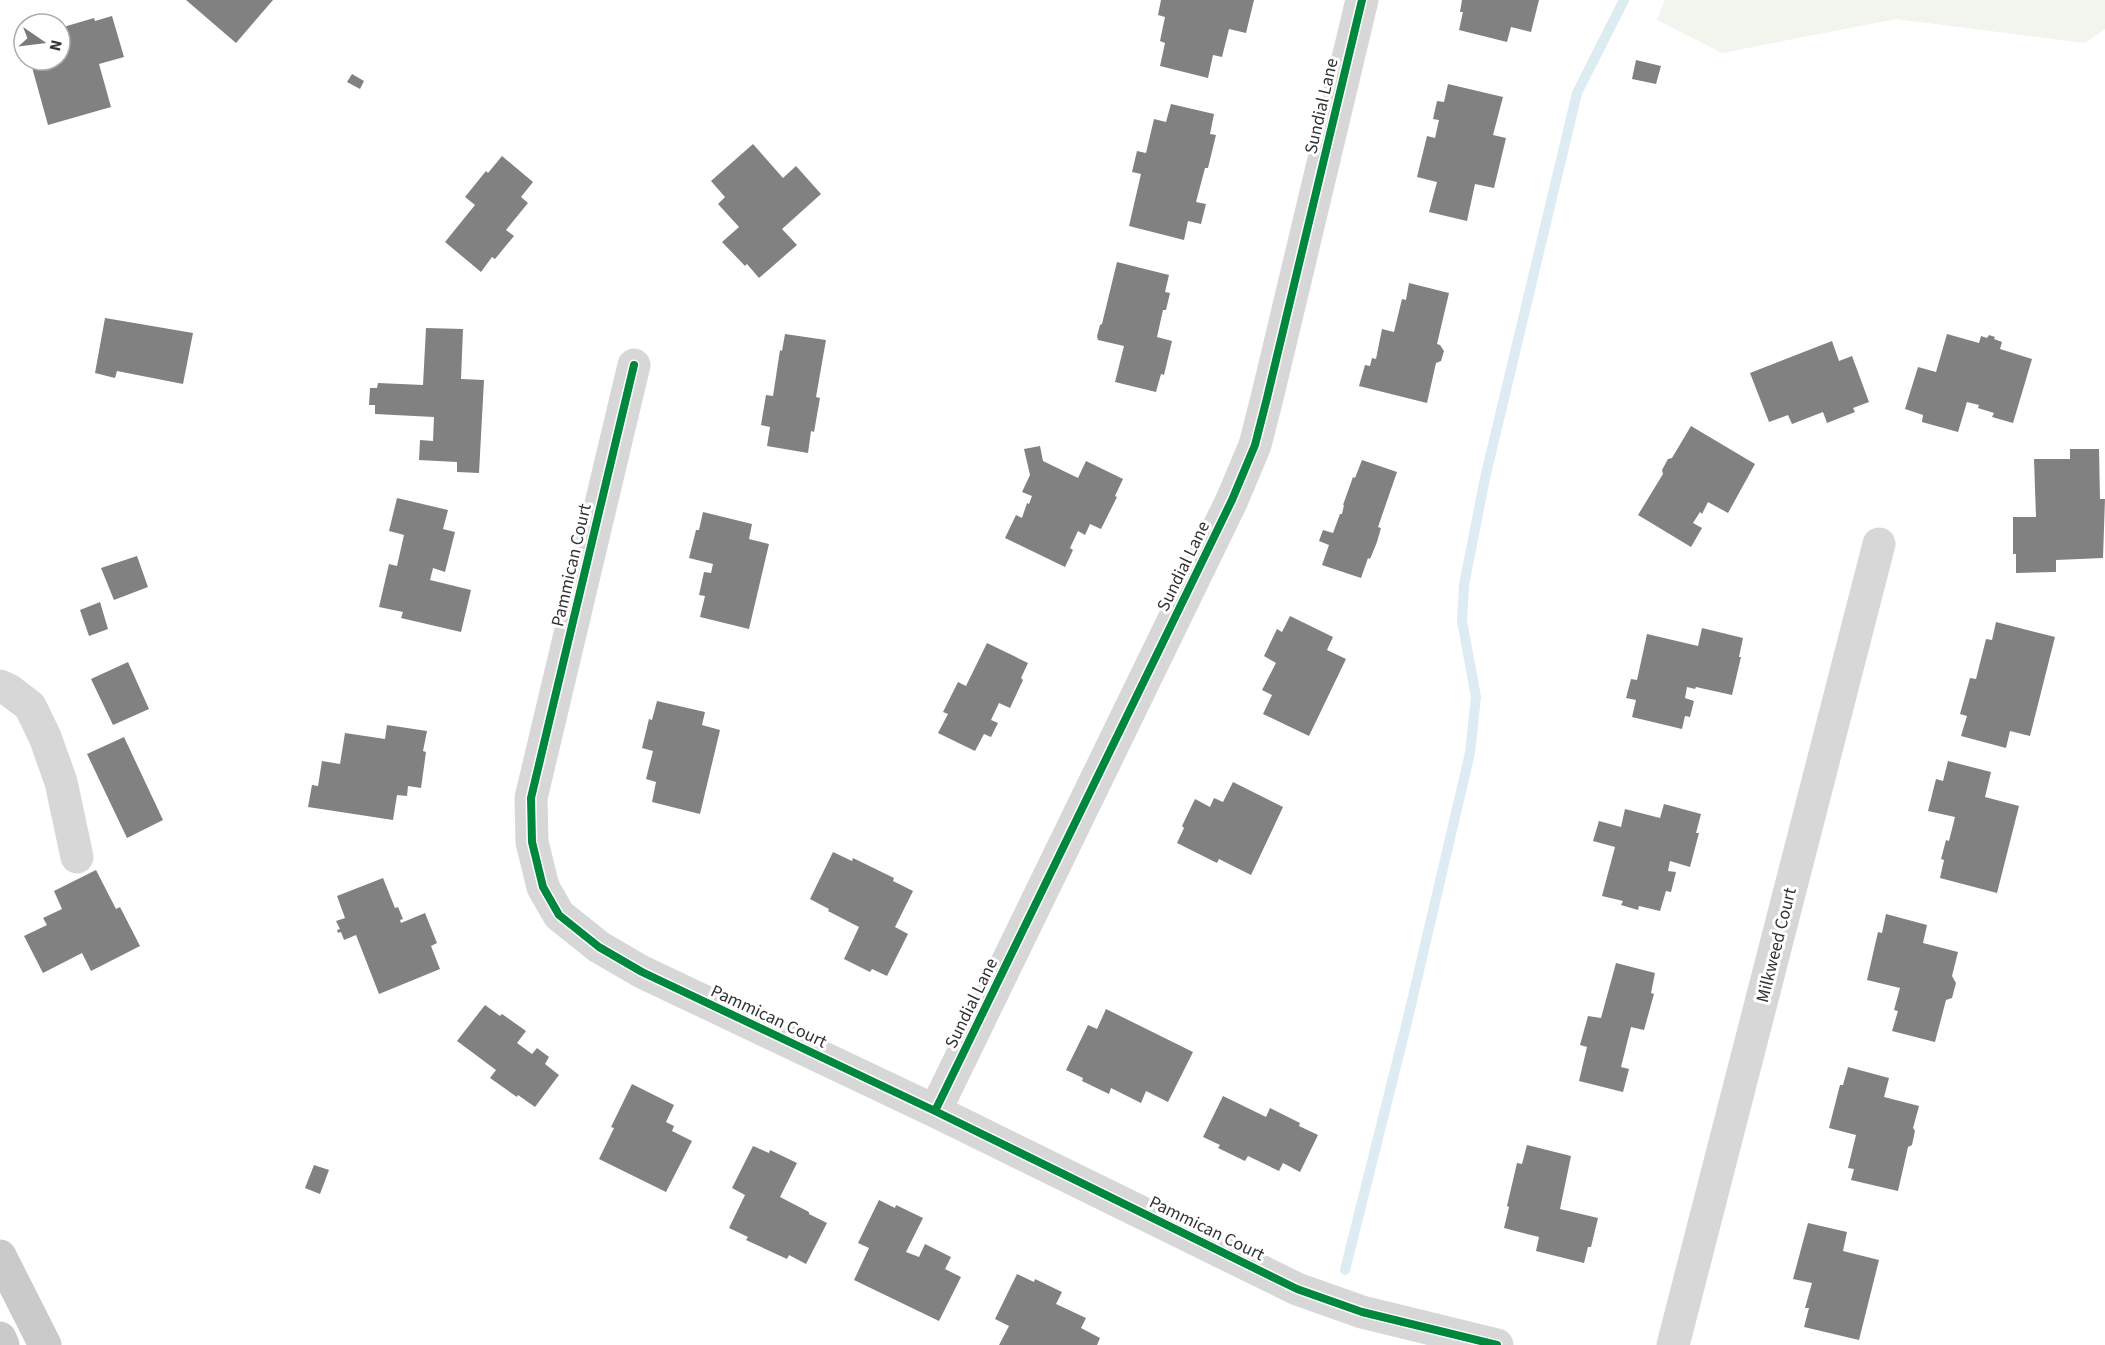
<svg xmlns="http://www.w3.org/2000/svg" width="2105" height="1345" viewBox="0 0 2105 1345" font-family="'Source Sans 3',sans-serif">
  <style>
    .green { fill: #f1f5ed }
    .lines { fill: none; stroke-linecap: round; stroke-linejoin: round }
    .stream { stroke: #ddebf3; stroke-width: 10 }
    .building { fill: #818181 }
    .minor { stroke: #d7d7d7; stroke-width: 33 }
    .major { stroke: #cacaca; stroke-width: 33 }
    .cycleway-casing { stroke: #fff; stroke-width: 11 }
    .cycleway { stroke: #00873e; stroke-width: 8 }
    .labels { text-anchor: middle; stroke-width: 6; stroke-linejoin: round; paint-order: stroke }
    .street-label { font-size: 18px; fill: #333; stroke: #fff }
  </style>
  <rect width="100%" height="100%" fill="#fff"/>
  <path class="green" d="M 1665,0 L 2105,0 L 2105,29 L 2085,43 L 1896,19 L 1722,53 L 1657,20 Z"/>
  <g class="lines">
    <path class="stream" d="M 1345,1270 L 1407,1022 L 1470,753 L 1476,697 L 1462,621 L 1464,585 L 1485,478 L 1577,93 L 1624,0"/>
  </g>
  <path class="building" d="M 186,0 L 273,0 L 236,43 Z
    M 1161,0 L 1254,0 L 1246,33 L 1229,29 L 1222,57 L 1213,55 L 1208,78 L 1160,66 L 1165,43 L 1160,41 L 1165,17 L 1158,15 Z
    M 1462,0 L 1539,0 L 1531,32 L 1511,27 L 1507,42 L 1459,30 L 1463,12 L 1460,12 Z
    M 112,16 L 124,57 L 99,64 L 111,107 L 48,125 L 30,60 L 60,60 L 60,47 L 62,46 L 60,28 L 94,18 L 95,21 Z
    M 1636,60 L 1661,66 L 1656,84 L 1632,79 Z
    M 352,74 L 364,81 L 360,89 L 347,82 Z
    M 1448,84 L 1503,97 L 1493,135 L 1506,138 L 1494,188 L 1475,184 L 1467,221 L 1429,212 L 1437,182 L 1417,177 L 1427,136 L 1435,138 L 1439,120 L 1433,119 L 1437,101 L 1444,102 Z
    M 1171,104 L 1214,114 L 1210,134 L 1216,135 L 1208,168 L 1205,168 L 1196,202 L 1206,204 L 1201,224 L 1188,221 L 1184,240 L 1129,226 L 1141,174 L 1132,172 L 1137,151 L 1146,153 L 1154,119 L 1166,122 Z
    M 753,144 L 783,178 L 796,166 L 821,194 L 782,229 L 797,245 L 759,278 L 747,264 L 745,266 L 722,242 L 739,227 L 718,204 L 725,197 L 711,181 Z
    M 502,156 L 533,182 L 521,197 L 528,203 L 506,230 L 514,236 L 495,259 L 492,257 L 481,272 L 445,242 L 475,205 L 465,197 L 486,171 L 488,173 Z
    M 1117,262 L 1169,275 L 1165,292 L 1170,293 L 1166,310 L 1163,310 L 1157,337 L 1172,341 L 1164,375 L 1161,374 L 1156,392 L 1115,382 L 1124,346 L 1098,340 L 1097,336 L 1100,325 L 1102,324 Z
    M 1409,283 L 1449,293 L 1437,344 L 1440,345 L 1444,351 L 1441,361 L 1436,363 L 1427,403 L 1359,386 L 1365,365 L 1370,366 L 1372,358 L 1376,359 L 1382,329 L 1394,332 L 1402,299 L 1406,300 Z
    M 105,318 L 193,333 L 183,384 L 117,371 L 115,378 L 95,373 Z
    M 426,328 L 463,329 L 461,379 L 484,380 L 479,473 L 457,472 L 457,462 L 419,460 L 420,440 L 433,441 L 434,417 L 375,414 L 375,405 L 369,405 L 370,388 L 377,388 L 378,383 L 423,385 Z
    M 785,334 L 826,340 L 816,397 L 820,398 L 814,432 L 811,431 L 808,453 L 767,446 L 770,427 L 761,425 L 766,395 L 773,396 L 780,350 L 782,351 Z
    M 1947,334 L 1979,343 L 1981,336 L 1987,338 L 1989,335 L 1995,337 L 1994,339 L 2002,342 L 2000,349 L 2032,359 L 2013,423 L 1992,417 L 1994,413 L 1978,408 L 1979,405 L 1967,402 L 1958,432 L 1922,422 L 1923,415 L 1905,409 L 1918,367 L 1936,372 Z
    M 1832,341 L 1839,361 L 1852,356 L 1869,402 L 1853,408 L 1855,412 L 1827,423 L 1823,412 L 1792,424 L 1788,415 L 1769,422 L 1750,373 Z
    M 1691,426 L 1755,464 L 1728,513 L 1708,502 L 1702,514 L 1700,512 L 1693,523 L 1702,528 L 1691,547 L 1638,515 L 1663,474 L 1662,470 L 1668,459 L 1672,458 Z
    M 1040,446 L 1043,461 L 1078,478 L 1086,461 L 1123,479 L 1115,496 L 1117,497 L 1101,529 L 1090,524 L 1085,535 L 1078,531 L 1070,548 L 1073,550 L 1065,567 L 1005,538 L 1016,515 L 1022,518 L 1027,503 L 1029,504 L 1032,496 L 1022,492 L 1030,475 L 1024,449 Z
    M 2070,449 L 2099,449 L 2100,499 L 2105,499 L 2103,558 L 2056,560 L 2056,572 L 2016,573 L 2016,554 L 2013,554 L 2013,517 L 2036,517 L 2034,459 L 2070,459 Z
    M 1362,460 L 1397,472 L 1378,527 L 1381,528 L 1377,542 L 1370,559 L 1368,558 L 1361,578 L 1322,565 L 1329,545 L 1319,541 L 1323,530 L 1333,533 L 1340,514 L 1342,514 L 1344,505 L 1343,505 L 1353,477 L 1355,478 Z
    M 397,498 L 448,510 L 443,529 L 455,532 L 445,572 L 433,568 L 430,580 L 471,590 L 461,632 L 401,618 L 403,612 L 379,607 L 389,564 L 397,566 L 404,535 L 389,531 Z
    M 703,512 L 752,524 L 749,539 L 769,544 L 749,629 L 700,617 L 705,596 L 699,595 L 704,572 L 711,573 L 713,564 L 689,558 L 696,530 L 699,530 Z
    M 137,556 L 148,587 L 114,600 L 101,568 Z
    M 100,602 L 108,629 L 89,636 L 80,610 Z
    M 1290,616 L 1333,637 L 1327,650 L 1346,659 L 1309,736 L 1263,714 L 1272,695 L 1262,690 L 1276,663 L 1264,656 L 1277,629 L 1282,632 Z
    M 1996,622 L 2055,637 L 2030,736 L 2010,731 L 2006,748 L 1961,736 L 1967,716 L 1960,714 L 1970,678 L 1976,679 L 1986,639 L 1992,640 Z
    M 1702,628 L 1743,638 L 1739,657 L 1741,657 L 1732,695 L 1696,687 L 1695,689 L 1687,687 L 1685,698 L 1694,701 L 1690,717 L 1685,716 L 1682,729 L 1632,717 L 1636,700 L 1626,698 L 1631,679 L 1637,680 L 1647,634 L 1698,646 Z
    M 987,643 L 1028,663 L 1021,678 L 1023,680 L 1010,708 L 999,703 L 991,720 L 998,723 L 991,737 L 984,734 L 975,751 L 938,733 L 948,714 L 943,712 L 958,682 L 966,686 Z
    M 128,662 L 149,709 L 113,725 L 91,679 Z
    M 657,701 L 705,712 L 702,725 L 720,730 L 700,814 L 652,802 L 656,782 L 646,779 L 653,751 L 642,748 L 649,719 L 652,720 Z
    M 387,725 L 427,731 L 423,751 L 426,752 L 421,788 L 408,786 L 407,796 L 397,795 L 393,820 L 308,807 L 312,785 L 318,786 L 322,761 L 340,764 L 345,733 L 385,739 Z
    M 124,737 L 163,820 L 127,838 L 87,754 Z
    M 1948,761 L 1991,772 L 1985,797 L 2019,806 L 1997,893 L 1940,878 L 1944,860 L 1941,859 L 1946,840 L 1949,841 L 1955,817 L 1928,811 L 1936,779 L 1943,781 Z
    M 1233,782 L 1283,807 L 1251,875 L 1219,859 L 1217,863 L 1177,843 L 1184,828 L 1182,826 L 1195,799 L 1210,807 L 1214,798 L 1223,802 Z
    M 1664,804 L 1701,814 L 1696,833 L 1699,833 L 1690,867 L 1670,861 L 1668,871 L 1676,872 L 1671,892 L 1666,891 L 1660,911 L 1639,906 L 1638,910 L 1621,905 L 1623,901 L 1602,896 L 1615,847 L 1593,841 L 1599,821 L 1621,827 L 1625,809 L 1660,818 Z
    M 833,852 L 852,861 L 853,858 L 894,878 L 893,881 L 913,891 L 895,927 L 908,934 L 887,976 L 872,969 L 870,972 L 844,959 L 859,927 L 828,911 L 829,909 L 810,899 Z
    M 96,870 L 116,909 L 120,907 L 140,946 L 91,971 L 82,953 L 43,973 L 24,936 L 47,925 L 43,918 L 62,909 L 54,891 Z
    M 383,878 L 395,908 L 398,907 L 403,919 L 400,920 L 401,923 L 425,913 L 437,943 L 431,946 L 440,969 L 379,994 L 356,935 L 344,940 L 341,932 L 338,933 L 337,930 L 340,929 L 336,921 L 345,918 L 337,896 Z
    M 1886,914 L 1927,925 L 1923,943 L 1958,952 L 1952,976 L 1956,983 L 1952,998 L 1946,1000 L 1935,1042 L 1892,1031 L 1898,1011 L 1894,1010 L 1900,988 L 1867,980 L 1878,932 L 1882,933 Z
    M 1616,963 L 1655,973 L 1651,993 L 1654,994 L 1644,1030 L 1631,1027 L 1621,1067 L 1629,1069 L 1623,1092 L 1579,1081 L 1587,1047 L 1580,1045 L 1588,1016 L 1601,1018 Z
    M 485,1005 L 500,1016 L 502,1014 L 526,1031 L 517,1043 L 532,1054 L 537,1048 L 549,1057 L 545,1064 L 559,1075 L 535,1107 L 518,1095 L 517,1097 L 490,1078 L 496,1070 L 457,1041 Z
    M 1106,1009 L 1193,1052 L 1168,1102 L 1146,1091 L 1141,1103 L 1111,1088 L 1109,1094 L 1082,1081 L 1083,1078 L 1066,1070 L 1088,1025 L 1097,1029 Z
    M 1848,1067 L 1889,1078 L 1884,1097 L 1919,1106 L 1913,1128 L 1915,1131 L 1912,1145 L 1908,1147 L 1898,1191 L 1851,1180 L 1854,1169 L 1848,1168 L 1856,1135 L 1829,1128 L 1840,1085 L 1843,1085 Z
    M 632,1084 L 674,1105 L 666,1122 L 674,1126 L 672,1131 L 692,1141 L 666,1192 L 599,1159 L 614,1128 L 611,1127 Z
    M 1223,1096 L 1266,1117 L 1270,1108 L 1300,1123 L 1299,1126 L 1318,1135 L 1300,1172 L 1283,1163 L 1279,1171 L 1248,1156 L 1245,1161 L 1218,1148 L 1220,1145 L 1203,1137 Z
    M 1527,1145 L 1571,1156 L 1560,1209 L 1598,1218 L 1591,1247 L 1588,1247 L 1584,1263 L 1536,1251 L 1539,1237 L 1504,1228 L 1509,1207 L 1507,1206 L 1517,1163 L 1522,1164 Z
    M 753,1146 L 769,1153 L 770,1150 L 797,1163 L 780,1197 L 809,1212 L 809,1214 L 827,1223 L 806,1264 L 789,1255 L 787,1259 L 746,1240 L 748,1237 L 729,1228 L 745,1195 L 732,1188 Z
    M 314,1165 L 329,1170 L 320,1194 L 305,1188 Z
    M 879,1200 L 895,1208 L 896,1205 L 923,1218 L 906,1252 L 919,1257 L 925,1244 L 951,1257 L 945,1269 L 961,1277 L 939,1321 L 854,1280 L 869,1248 L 858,1243 Z
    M 1808,1223 L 1847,1232 L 1843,1251 L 1879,1260 L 1859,1340 L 1804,1327 L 1809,1308 L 1805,1308 L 1812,1283 L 1793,1279 Z
    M 1017,1274 L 1034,1282 L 1035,1279 L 1062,1292 L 1056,1304 L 1086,1318 L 1081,1328 L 1100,1338 L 1097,1345 L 999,1345 L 1009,1326 L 995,1319 Z"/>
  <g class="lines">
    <path class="minor" d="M 634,365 L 531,798 L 532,842 L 543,887 L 559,915 L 599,947 L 642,972 L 935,1111 L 1297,1289 L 1362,1312 L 1497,1345
      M 0,686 L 9,690 L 30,706 L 45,737 L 61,782 L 77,857
      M 935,1111 L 1232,500 L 1255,445 L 1267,398 L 1362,0
      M 1673,1345 L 1879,544"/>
    <path class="major" d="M 0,1256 L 45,1345
      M 0,1338 L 3,1345"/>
    <g class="cycleway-casing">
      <path id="cycleway" d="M 634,365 L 531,798 L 532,842 L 543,887 L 559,915 L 599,947 L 642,972 L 935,1111 L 1297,1289 L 1362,1312 L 1497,1345
        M 935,1111 L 1232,500 L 1255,445 L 1267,398 L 1362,0"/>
    </g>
    <use href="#cycleway" class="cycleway"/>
  </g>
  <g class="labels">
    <g class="street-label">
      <text transform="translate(1321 106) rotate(-77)" y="6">Sundial Lane</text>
      <text transform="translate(571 565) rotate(-77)" y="6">Pammican Court</text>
      <text transform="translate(1183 566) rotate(-64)" y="6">Sundial Lane</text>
      <text transform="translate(1776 945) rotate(-76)" y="6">Milkweed Court</text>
      <text transform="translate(971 1003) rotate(-64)" y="6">Sundial Lane</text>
      <text transform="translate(769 1016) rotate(25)" y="6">Pammican Court</text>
      <text transform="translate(1207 1228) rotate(26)" y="6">Pammican Court</text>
    </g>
  </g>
  <g transform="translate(42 42) rotate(104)"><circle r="28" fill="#ffffff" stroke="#adadad" stroke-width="1.5"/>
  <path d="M0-4.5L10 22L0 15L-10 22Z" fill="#7a7a7a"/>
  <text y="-9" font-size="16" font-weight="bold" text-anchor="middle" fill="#333333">N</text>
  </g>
</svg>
